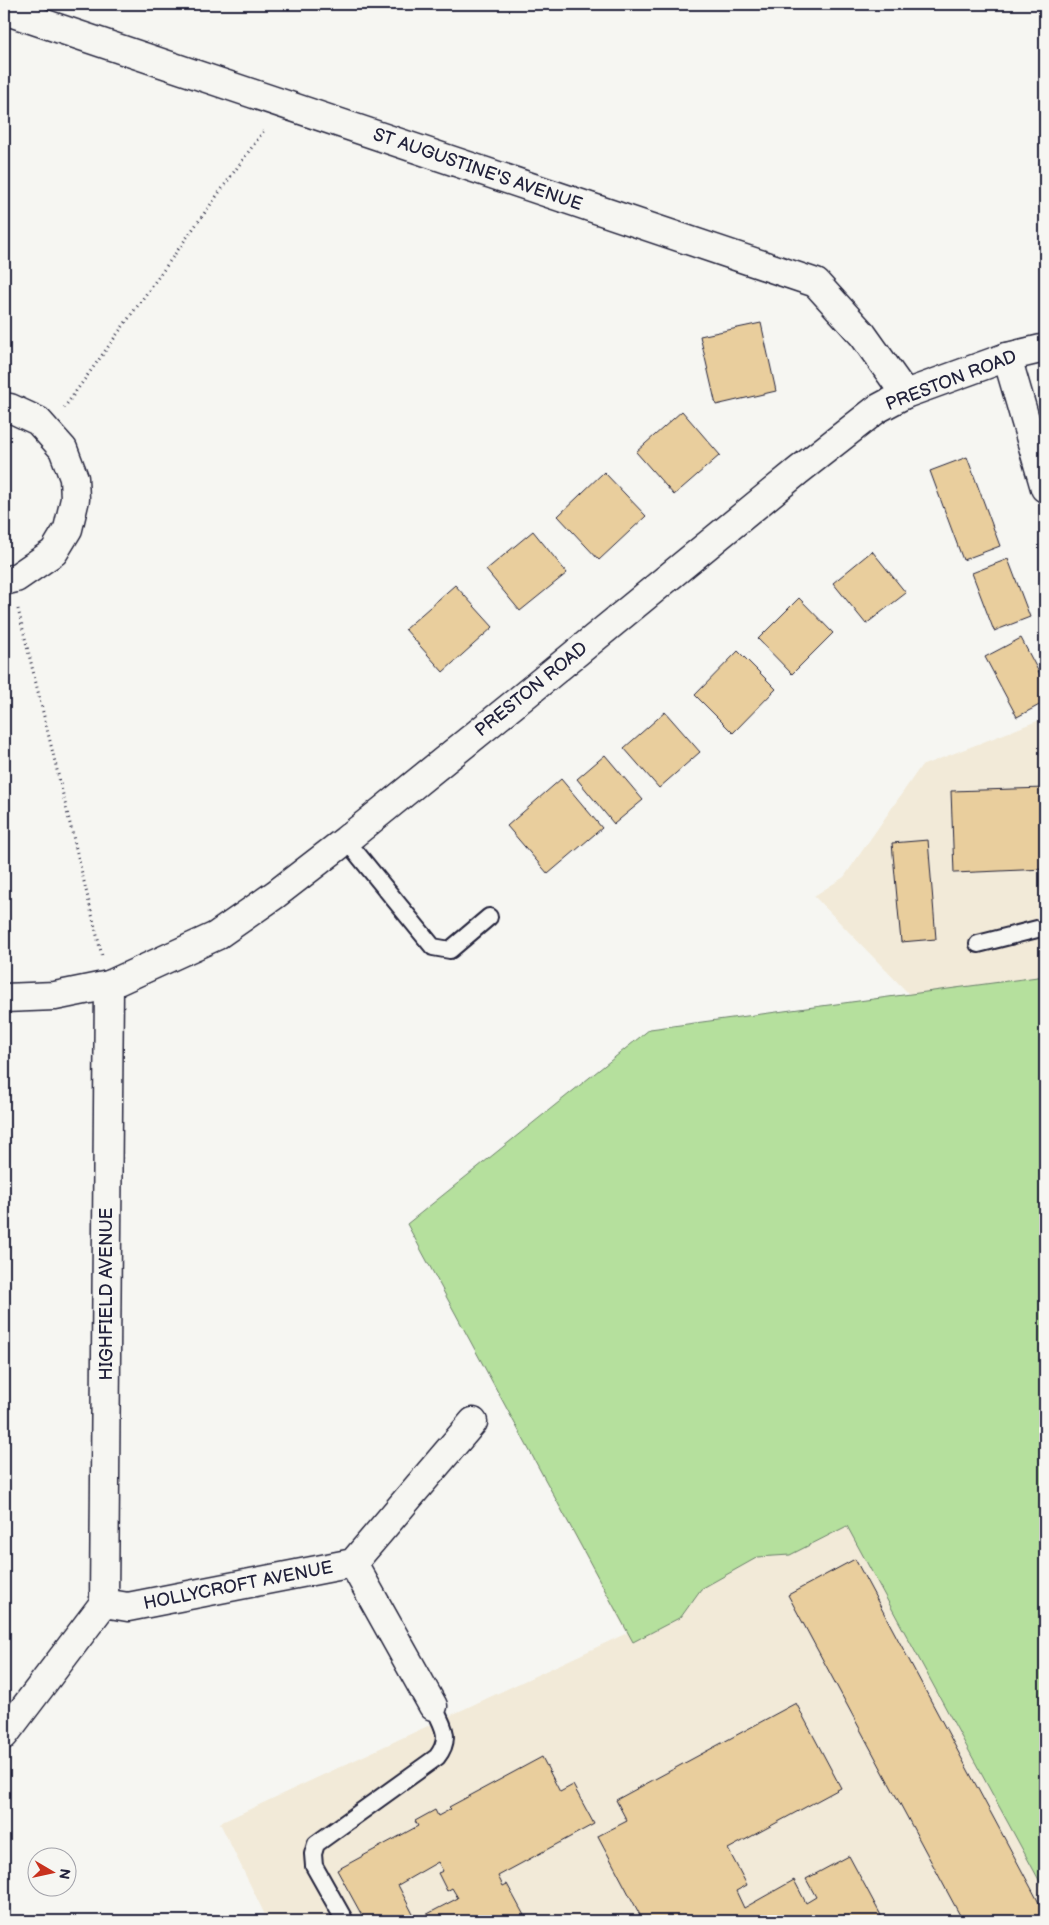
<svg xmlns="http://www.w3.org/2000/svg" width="1049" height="1925" viewBox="0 0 1049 1925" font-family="'Balsamiq Sans',sans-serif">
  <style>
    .built { fill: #f2ead8 }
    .green { fill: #b5e09d; stroke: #6c816c }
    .building { fill: #e9ce9d; stroke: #22223b; fill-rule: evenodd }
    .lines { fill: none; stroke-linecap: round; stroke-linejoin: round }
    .service-casing { stroke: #22223b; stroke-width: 20 }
    .minor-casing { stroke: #22223b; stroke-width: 31 }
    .tertiary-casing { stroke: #22223b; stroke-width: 31 }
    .path { stroke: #22223b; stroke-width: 3; stroke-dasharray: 1 4; stroke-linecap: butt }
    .service { stroke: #f6f6f2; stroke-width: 16 }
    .minor { stroke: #f6f6f2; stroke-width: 28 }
    .tertiary { stroke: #f6f6f2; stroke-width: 28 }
    .labels { text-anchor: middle; stroke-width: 4; stroke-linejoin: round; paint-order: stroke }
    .street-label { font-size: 18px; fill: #22223b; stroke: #f6f6f2 }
  </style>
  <rect width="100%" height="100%" fill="#f6f6f2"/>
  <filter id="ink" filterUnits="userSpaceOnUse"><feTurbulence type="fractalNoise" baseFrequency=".02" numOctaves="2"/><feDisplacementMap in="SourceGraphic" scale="10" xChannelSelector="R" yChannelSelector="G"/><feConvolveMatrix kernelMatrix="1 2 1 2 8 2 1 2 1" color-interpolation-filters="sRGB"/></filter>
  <g filter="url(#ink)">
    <path class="built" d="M 1045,718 L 1045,1921 L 268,1921 L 220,1823 L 627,1633 L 407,1224 L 650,1029 L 909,994 L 814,896 L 844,877 L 921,766 Z"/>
    <path class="green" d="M 1045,976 L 1045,1891 L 847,1526 L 790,1555 L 758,1557 L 701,1589 L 681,1617 L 633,1642 L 407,1224 L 650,1029 Z"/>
    <path class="building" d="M 761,323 L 776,391 L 716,405 L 700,336 Z
      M 682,411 L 720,455 L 674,495 L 636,452 Z
      M 967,457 L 1000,546 L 963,560 L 930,471 Z
      M 604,472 L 646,516 L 599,560 L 558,516 Z
      M 533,531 L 567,573 L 520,611 L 486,570 Z
      M 872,551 L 906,593 L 866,624 L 833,583 Z
      M 1008,559 L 1030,617 L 994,631 L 972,573 Z
      M 455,585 L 493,627 L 443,672 L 405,629 Z
      M 799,598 L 833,633 L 792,674 L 758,639 Z
      M 1021,638 L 1045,684 L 1045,702 L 1017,717 L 985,657 Z
      M 738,651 L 776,689 L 733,733 L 695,695 Z
      M 665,712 L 700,752 L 659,788 L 624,748 Z
      M 605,755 L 643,800 L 614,824 L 577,779 Z
      M 561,779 L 602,828 L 548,874 L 507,826 Z
      M 1045,788 L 1045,869 L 954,873 L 951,791 Z
      M 928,840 L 936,939 L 901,942 L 892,843 Z
      M 855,1559 L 1045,1914 L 1045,1921 L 963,1921 L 788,1595 Z
      M 796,1703 L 841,1788 L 728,1849 L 747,1885 L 736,1891 L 744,1908 L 794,1880 L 806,1903 L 816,1897 L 806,1879 L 849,1856 L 884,1921 L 629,1921 L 640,1915 L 598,1836 L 627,1821 L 616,1800 Z
      M 542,1757 L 560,1792 L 573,1785 L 594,1824 L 498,1876 L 503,1886 L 507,1884 L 527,1921 L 365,1921 L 337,1870 L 418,1826 L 415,1821 L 435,1810 L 438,1816 L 451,1809 L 449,1807 ZM 438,1862 L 443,1871 L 438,1873 L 447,1891 L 452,1888 L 458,1898 L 416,1920 L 398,1885 Z"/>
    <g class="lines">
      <g class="service-casing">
        <path id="service" d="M 346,840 L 433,947 L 450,950 L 489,917
          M 978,944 L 1045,927
          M 345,1921 L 314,1866 L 313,1854 L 316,1844 L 437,1757 C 452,1738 443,1725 433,1706"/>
      </g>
      <g class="minor-casing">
        <path id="minor" d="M 4,10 L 816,283 L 863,335 L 905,394
          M 1007,357 L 1045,488
          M 4,407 L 10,408 L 38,421 L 63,449 L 74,478 L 75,499 L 68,529 L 54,552 L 16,578 L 4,581
          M 353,1563 L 433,1706
          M 104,1603 L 109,985
          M 104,1603 L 128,1607 L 353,1563 L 473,1422
          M 4,1735 L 104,1603"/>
      </g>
      <g class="tertiary-casing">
        <path id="tertiary" d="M 4,998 L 55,996 L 109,985 L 216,936 L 276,894 L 346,840 L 519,700 L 798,471 L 877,409 L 905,394 L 1007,357 L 1045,348"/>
      </g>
      <path class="path" d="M 64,408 L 265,129
        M 18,609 L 102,956"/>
      <use href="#service" class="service"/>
      <use href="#minor" class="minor"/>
      <use href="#tertiary" class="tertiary"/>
    </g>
  </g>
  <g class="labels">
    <g class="street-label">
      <text transform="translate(478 169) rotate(19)" y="6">ST AUGUSTINE'S AVENUE</text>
      <text transform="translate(951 380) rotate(-21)" y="6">PRESTON ROAD</text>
      <text transform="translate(531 689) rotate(-39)" y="6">PRESTON ROAD</text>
      <text transform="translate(106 1294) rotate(-90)" y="6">HIGHFIELD AVENUE</text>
      <text transform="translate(238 1585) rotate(-11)" y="6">HOLLYCROFT AVENUE</text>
    </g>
  </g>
  <rect width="1049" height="1925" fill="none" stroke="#f6f6f2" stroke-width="20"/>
  <rect x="10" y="10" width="1029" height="1905" fill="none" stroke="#22223b" stroke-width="2" filter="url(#ink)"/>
  <g transform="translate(52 1872) rotate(99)"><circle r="24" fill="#f6f6f2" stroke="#a1a1a9"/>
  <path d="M0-4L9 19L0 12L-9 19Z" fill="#c8321e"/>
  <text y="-8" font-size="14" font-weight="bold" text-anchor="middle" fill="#22223b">N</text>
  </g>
</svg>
